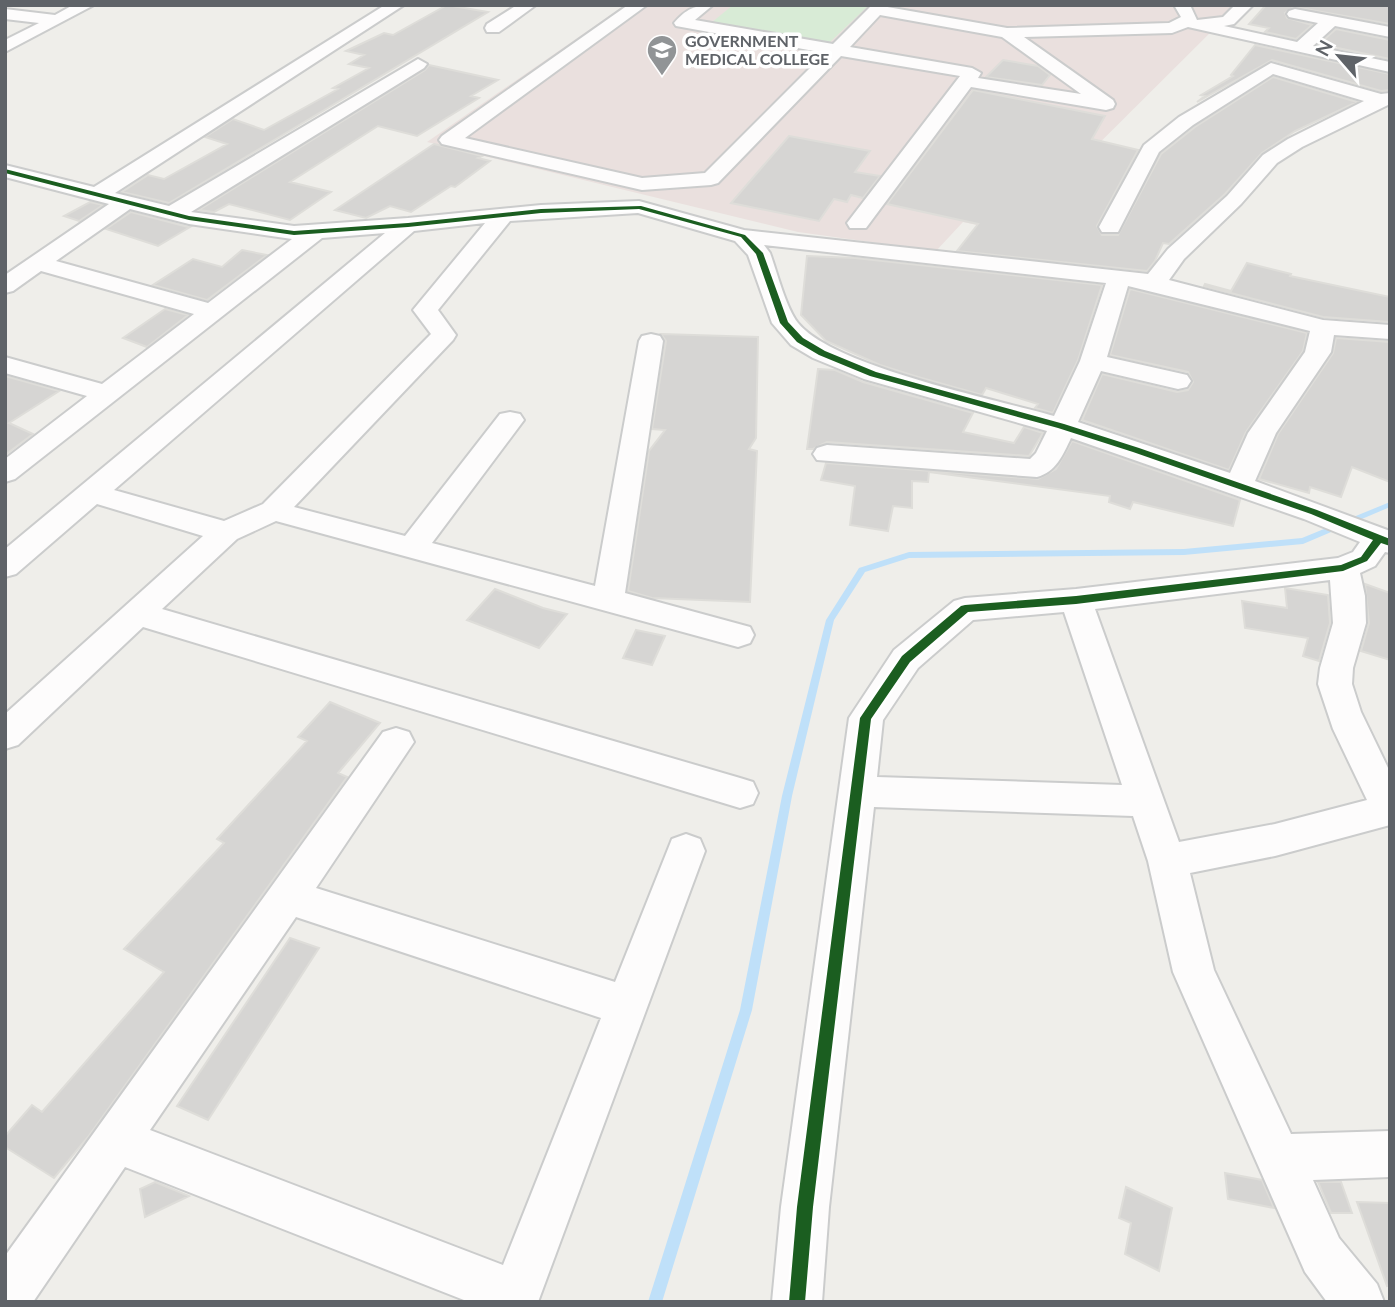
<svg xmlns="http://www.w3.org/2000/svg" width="1395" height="1307" viewBox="0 0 1395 1307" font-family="Lato,sans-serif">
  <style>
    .medical { fill: #eae0de }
    .green { fill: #d8ebd6 }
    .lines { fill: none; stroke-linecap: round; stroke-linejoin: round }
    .stream { fill: #bfe0f9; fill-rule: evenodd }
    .building { fill: #d6d5d3; stroke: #deddd9; stroke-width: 2 }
    .minor-casing { stroke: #cbcccc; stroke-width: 4 }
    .minor { fill: #fdfcfc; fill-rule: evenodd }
    .cycleway-casing { stroke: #fff; stroke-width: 5 }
    .cycleway { fill: #1b5e20; fill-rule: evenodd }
    .labels { text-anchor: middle; stroke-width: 7; stroke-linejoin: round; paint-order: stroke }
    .far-poi-label { font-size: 16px; font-weight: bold; fill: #5f6368; stroke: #fff; text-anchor: start }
  </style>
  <rect width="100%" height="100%" fill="#efeeea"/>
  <path class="medical" d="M 625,5 L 1238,5 L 1010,232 L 963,222 L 936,251 L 798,232 L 427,142 Z"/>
  <path class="green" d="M 733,5 L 869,5 L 828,44 L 711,23 Z"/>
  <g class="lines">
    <path class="stream" d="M 1390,502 L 1390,507 L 1303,544 L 1184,555 L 909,558 L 865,572 L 834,620 L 792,796 L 752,1010 L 662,1302 L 648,1302 L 740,1010 L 782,796 L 826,620 L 859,568 L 909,552 L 1184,549 L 1302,538 Z"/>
  </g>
  <path class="building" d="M 447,5 L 488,12 L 169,203 L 122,192 L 148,175 L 164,179 L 227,144 L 205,137 L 233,119 L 264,130 L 338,89 L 333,88 L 369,68 L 349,64 L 364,55 L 346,51 L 384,33 L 393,35 Z
    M 1266,5 L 1390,5 L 1390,24 L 1294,7 L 1285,13 L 1287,18 L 1312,25 L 1296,39 L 1265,32 L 1269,28 L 1249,24 Z
    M 1336,29 L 1390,40 L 1390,59 L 1319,44 Z
    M 1255,45 L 1390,74 L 1390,90 L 1381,91 L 1272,60 L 1197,102 L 1205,96 L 1201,95 L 1233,76 L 1231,75 Z
    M 1003,60 L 1038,66 L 1050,75 L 1042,85 L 986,77 Z
    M 429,65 L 498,80 L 471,96 L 479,98 L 417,136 L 378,126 L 290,182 L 331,192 L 290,220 L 229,204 L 214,212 L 199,210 L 425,70 Z
    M 1273,77 L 1357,102 L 1295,131 L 1262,153 L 1225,194 L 1169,244 L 1163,243 L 1155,261 L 1147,271 L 957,251 L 978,224 L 887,204 L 973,90 L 1105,116 L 1092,139 L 1138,150 L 1097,226 L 1102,235 L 1118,235 L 1161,154 L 1195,127 Z
    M 789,136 L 870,151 L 855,172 L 880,176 L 863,198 L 851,195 L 847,202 L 834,199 L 819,221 L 731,203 Z
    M 434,144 L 482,156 L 478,158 L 490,161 L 455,187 L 451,186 L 411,212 L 390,206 L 366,218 L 335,210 Z
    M 90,202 L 103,205 L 79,221 L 64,216 Z
    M 131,212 L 188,227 L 190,227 L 158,246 L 106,229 Z
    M 242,250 L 267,255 L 207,300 L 153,285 L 193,259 L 222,267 Z
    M 807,256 L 855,258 L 1102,285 L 1078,360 L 1053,413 L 1035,408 L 1038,404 L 986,388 L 982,395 L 918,377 L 880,365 L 826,341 L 801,315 Z
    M 1247,263 L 1291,274 L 1290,276 L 1390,297 L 1390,322 L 1323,317 L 1204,286 L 1205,284 L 1231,291 Z
    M 1130,289 L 1307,333 L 1303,351 L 1246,432 L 1229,470 L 1082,420 L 1102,374 L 1177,392 L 1188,390 L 1193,382 L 1188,372 L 1110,355 Z
    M 165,309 L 188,315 L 147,347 L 123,338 Z
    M 661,334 L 758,337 L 756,438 L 749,449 L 757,451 L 750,602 L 652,598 L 628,591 L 649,451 L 665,430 L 652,429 L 666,341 Z
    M 1336,338 L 1390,342 L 1390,482 L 1352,467 L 1341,497 L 1310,487 L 1309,493 L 1259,479 L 1278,434 L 1333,353 Z
    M 818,369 L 835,370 L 863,382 L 973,413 L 963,432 L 1014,443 L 1024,427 L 1043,433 L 1029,456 L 827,442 L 813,449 L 807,449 Z
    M 5,376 L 59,391 L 9,423 L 33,434 L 5,455 Z
    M 1072,441 L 1240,500 L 1233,526 L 1133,502 L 1130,509 L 1109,502 L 1110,496 L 929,472 L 928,482 L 912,481 L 912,508 L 893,506 L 888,531 L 850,525 L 855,486 L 821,480 L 826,463 L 1038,479 L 1056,469 Z
    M 1365,584 L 1390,593 L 1390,660 L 1361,651 L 1369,623 Z
    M 1285,588 L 1328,595 L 1330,623 L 1319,661 L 1303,656 L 1308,638 L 1245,628 L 1242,601 L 1287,608 Z
    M 495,589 L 543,608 L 567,614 L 539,648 L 467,620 Z
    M 636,630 L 665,636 L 652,665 L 623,658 Z
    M 330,702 L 380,723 L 338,773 L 347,777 L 88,1137 L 54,1178 L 5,1147 L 5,1136 L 32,1105 L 42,1112 L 164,972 L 124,949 L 224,843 L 217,839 L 307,741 L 298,737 Z
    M 290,938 L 319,948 L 208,1120 L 177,1106 Z
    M 1225,1173 L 1262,1180 L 1274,1208 L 1228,1199 Z
    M 155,1182 L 189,1196 L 145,1217 L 140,1189 Z
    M 1318,1182 L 1341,1182 L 1352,1213 L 1331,1213 Z
    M 1126,1187 L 1172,1208 L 1159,1271 L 1125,1254 L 1131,1223 L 1119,1218 Z
    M 1357,1202 L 1390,1203 L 1390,1285 L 1387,1286 Z"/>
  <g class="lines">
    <g class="minor-casing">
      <path id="minor" d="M 73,5 L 94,5 L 5,52 L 5,40 L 39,23 L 5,19 L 5,9 L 55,15 Z
        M 385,5 L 404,5 L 115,193 L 169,206 L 418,59 L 427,64 L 424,68 L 191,212 L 294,226 L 408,218 L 541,205 L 639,201 L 744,230 L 1148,274 L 1168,249 L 1227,196 L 1263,155 L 1288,139 L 1364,101 L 1273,74 L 1193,125 L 1159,152 L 1118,232 L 1102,232 L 1099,227 L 1144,145 L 1179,117 L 1271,63 L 1381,94 L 1390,93 L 1390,104 L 1302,147 L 1277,163 L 1241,204 L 1184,259 L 1169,280 L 1323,320 L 1390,325 L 1390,339 L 1334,335 L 1331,352 L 1276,433 L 1255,481 L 1390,531 L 1390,553 L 1385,552 L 1375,566 L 1360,573 L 1365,596 L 1366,623 L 1353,668 L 1352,684 L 1361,712 L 1390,772 L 1390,825 L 1275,856 L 1190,873 L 1214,970 L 1291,1134 L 1390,1131 L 1390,1177 L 1313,1180 L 1339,1238 L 1377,1284 L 1384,1302 L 1327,1302 L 1305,1272 L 1173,972 L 1148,861 L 1133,816 L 874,807 L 829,1207 L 822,1302 L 772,1302 L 781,1207 L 849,718 L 894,650 L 954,601 L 965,598 L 1076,589 L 1338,558 L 1353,552 L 1360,542 L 1304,519 L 1071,438 C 1063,455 1056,472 1037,477 L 817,460 L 813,454 L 817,448 L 827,445 L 1030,459 L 1036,453 L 1047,431 L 864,379 L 813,358 L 791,345 L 772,323 L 748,255 L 735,241 L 638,213 L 510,221 L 438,310 L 456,335 L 453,340 L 294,507 L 405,536 L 500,414 L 510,412 L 520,414 L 524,420 L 432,543 L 595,586 L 639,341 L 642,336 L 651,334 L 660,336 L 663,341 L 625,593 L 750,627 L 754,635 L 750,643 L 738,647 L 276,521 L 237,539 L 162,609 L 740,778 L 753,782 L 758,793 L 753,804 L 740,808 L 143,627 L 18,745 L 5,749 L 5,714 L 203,536 L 97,504 L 16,574 L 5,577 L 5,549 L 385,233 L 322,238 L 15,479 L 5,482 L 5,459 L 87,396 L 5,373 L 5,357 L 102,384 L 194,314 L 41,271 L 13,291 L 5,293 L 5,275 L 109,204 L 5,177 L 5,165 L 94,187 ZM 130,209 L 189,224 L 292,239 L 208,303 L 56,261 ZM 485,223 L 413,310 L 431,334 L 263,504 L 224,521 L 114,490 L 414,231 ZM 764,245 L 1106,283 L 1080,361 L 1054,416 C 995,399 834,367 798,323 C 786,308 777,272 770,253 ZM 1128,286 L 1310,331 L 1305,352 L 1248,433 L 1230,473 L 1078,422 L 1101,371 L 1178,389 L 1187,387 L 1191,381 L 1187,375 L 1107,357 ZM 1330,580 L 1333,623 L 1320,668 L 1318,684 L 1333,729 L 1367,800 L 1275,824 L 1179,842 L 1095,609 ZM 1064,612 L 1122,785 L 877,777 L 883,720 L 918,668 L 973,620 Z
        M 517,5 L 536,5 L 499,32 L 487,32 L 485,28 L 487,24 Z
        M 628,5 L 647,5 L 465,138 L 642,178 L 705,173 L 825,53 L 676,26 L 674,23 C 686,9 695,5 713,5 L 695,20 L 833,44 L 870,7 L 876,5 L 1007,28 L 1169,23 L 1181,17 L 1174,5 L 1190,5 L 1197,20 L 1223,17 L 1235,5 L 1253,5 L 1234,24 L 1224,26 L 1297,42 L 1318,23 L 1289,17 L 1287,14 L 1289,11 L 1295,9 L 1390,27 L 1390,37 L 1335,26 L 1313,46 L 1390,62 L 1390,72 L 1188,27 L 1172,33 L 1024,37 L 1113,100 L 1115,104 L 1113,108 L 1106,110 L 971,87 L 866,228 L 850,228 L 847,223 L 960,76 L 841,56 L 718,183 L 711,185 L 642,190 L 442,144 L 439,140 L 442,136 ZM 880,15 L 1002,37 L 1081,94 L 978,78 L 981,73 L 972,68 L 850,47 Z
        M 396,728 L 409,732 L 414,742 L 316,888 L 615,982 L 672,839 L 686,834 L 700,839 L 705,851 L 538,1302 L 469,1302 L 125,1167 L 33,1302 L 5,1302 L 5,1256 L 383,732 ZM 296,917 L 601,1018 L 503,1265 L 150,1130 Z"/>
    </g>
    <use href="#minor" class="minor"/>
    <g class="cycleway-casing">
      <path id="cycleway" d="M 5,169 L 189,216 L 294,231 L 408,223 L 541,209 L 641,206 L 745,235 L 763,253 L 788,322 L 803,338 L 825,351 L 876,372 L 1064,424 L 1139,448 L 1317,510 L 1390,539 L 1390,546 L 1381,543 L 1367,561 L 1343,571 L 1076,604 L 968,612 L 910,662 L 871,719 L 813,1207 L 805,1302 L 789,1302 L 797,1207 L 860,718 L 902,656 L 961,606 L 965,605 L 1076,596 L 1341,565 L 1361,557 L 1373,540 L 1311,514 L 1133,452 L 1058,428 L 870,376 L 819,355 L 797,342 L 780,323 L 756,254 L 741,237 L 639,209 L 541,213 L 408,227 L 294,235 L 189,220 L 5,173 Z"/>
    </g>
    <use href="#cycleway" class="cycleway"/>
  </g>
  <defs>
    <g id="university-pin" transform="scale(1.575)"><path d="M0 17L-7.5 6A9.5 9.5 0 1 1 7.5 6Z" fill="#919496" stroke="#fff"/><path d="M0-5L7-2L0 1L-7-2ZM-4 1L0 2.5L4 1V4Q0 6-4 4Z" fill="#fff"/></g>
  </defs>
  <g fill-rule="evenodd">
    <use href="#university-pin" x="662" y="50"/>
  </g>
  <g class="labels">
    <g class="far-poi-label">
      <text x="685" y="47">GOVERNMENT<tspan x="685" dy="18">MEDICAL COLLEGE</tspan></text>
    </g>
  </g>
  <rect width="1395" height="1307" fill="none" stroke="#5f6368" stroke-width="14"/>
  <g transform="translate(1339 56) rotate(298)" stroke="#ffffff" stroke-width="5" paint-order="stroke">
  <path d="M0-5L12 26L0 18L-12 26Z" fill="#5f6368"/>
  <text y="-10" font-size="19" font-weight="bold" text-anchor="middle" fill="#5f6368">N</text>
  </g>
</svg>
